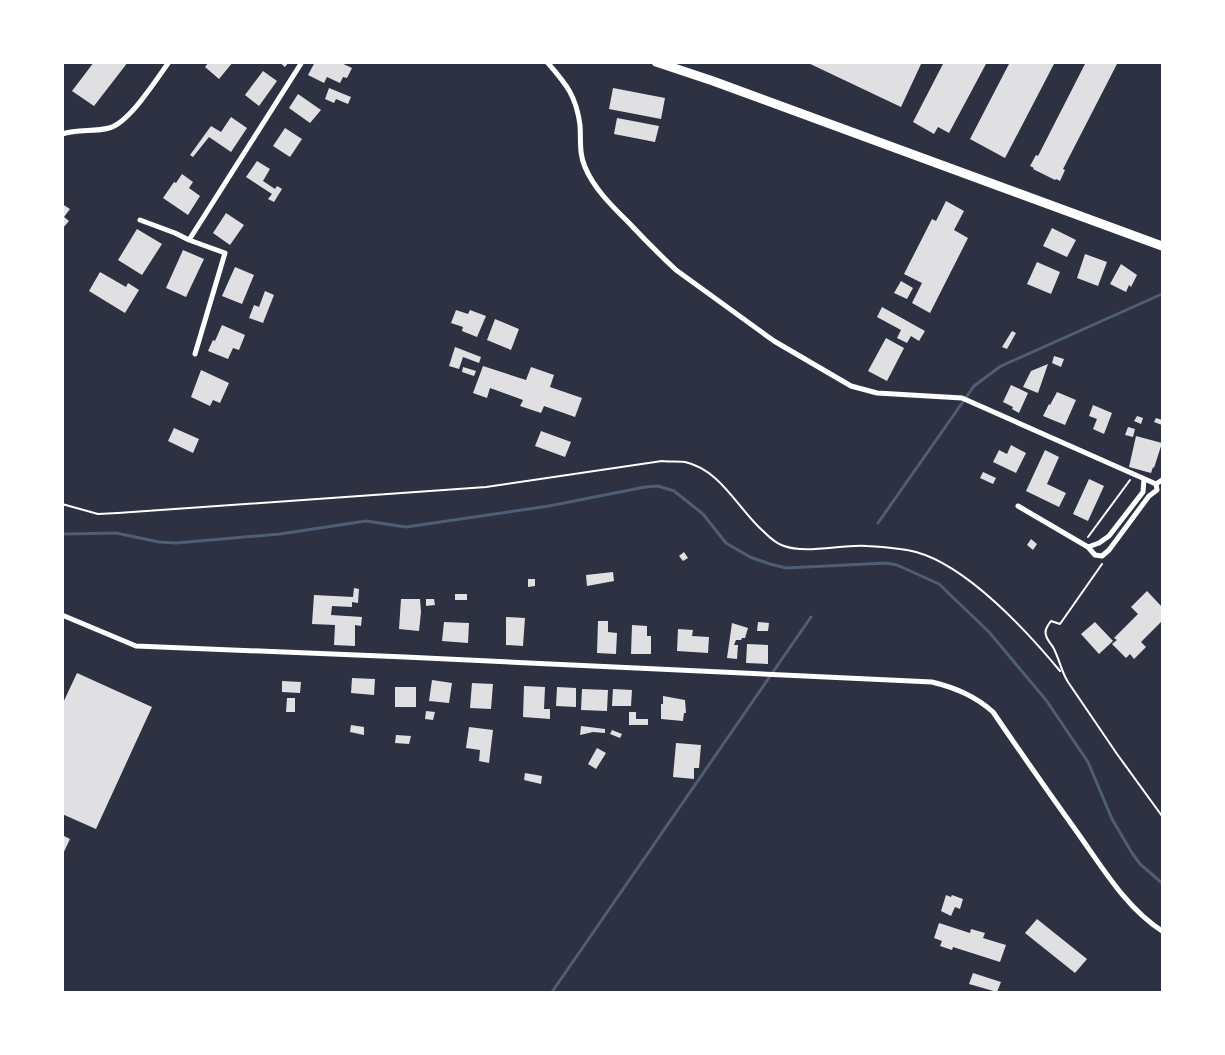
<svg xmlns="http://www.w3.org/2000/svg" width="1225" height="1055" viewBox="0 0 1225 1055" font-family="Ubuntu,sans-serif">
  <style>
    .lines { fill: none; stroke-linecap: round; stroke-linejoin: round }
    .stream { stroke: #4f5d75; stroke-width: 3 }
    .building { fill: #e0e0e3 }
    .path { stroke: #fff; stroke-width: 2 }
    .minor { stroke: #fff; stroke-width: 5 }
    .tertiary { stroke: #fff; stroke-width: 9 }
  </style>
  <rect width="100%" height="100%" fill="#2d3142"/>
  <g class="lines">
    <path class="stream" d="M 878,523 L 974,386 L 1001,366 L 1162,294
      M 62,534 L 116,533 L 159,542 L 176,543 L 280,534 L 366,521 L 406,527 L 549,506 L 645,487 L 658,486 L 674,491 L 703,514 L 726,543 L 750,557 L 770,564 L 786,568 L 886,563 L 897,565 L 939,584 L 989,632 L 1046,700 L 1088,762 L 1112,819 L 1132,853 L 1140,864 L 1162,883
      M 552,992 L 811,617"/>
  </g>
  <path class="building" d="M 94,62 L 128,62 L 94,106 L 72,91 Z
    M 209,62 L 233,62 L 219,79 L 205,67 Z
    M 279,62 L 289,62 L 285,67 Z
    M 315,62 L 339,62 L 352,68 L 347,78 L 343,77 L 340,83 L 327,77 L 324,83 L 308,75 Z
    M 806,62 L 922,62 L 901,107 Z
    M 944,62 L 987,62 L 949,133 L 938,127 L 934,134 L 913,122 Z
    M 1010,62 L 1055,62 L 1005,158 L 970,139 Z
    M 1086,62 L 1118,62 L 1063,169 L 1065,170 L 1060,181 L 1056,179 L 1055,180 L 1033,169 L 1034,168 L 1030,166 L 1036,155 L 1038,156 Z
    M 263,71 L 277,81 L 259,106 L 245,95 Z
    M 329,88 L 351,97 L 348,104 L 336,99 L 334,103 L 325,99 Z
    M 613,88 L 665,98 L 661,119 L 609,109 Z
    M 298,94 L 321,110 L 310,123 L 289,108 Z
    M 231,117 L 247,128 L 231,152 L 209,137 L 193,157 L 190,155 L 211,126 L 221,132 Z
    M 617,118 L 659,126 L 655,142 L 614,134 Z
    M 285,128 L 302,139 L 290,157 L 273,146 Z
    M 257,161 L 270,169 L 263,181 L 275,189 L 277,186 L 282,189 L 274,202 L 268,199 L 272,194 L 246,177 Z
    M 182,174 L 193,182 L 189,188 L 200,196 L 188,215 L 163,198 L 174,182 L 176,183 Z
    M 946,201 L 964,211 L 954,230 L 968,238 L 930,313 L 912,303 L 922,283 L 904,274 L 932,219 L 936,221 Z
    M 62,204 L 70,209 L 64,217 L 69,221 L 62,229 Z
    M 226,213 L 244,225 L 230,245 L 213,233 Z
    M 1052,228 L 1076,240 L 1067,257 L 1043,246 Z
    M 137,229 L 162,244 L 142,275 L 118,260 Z
    M 183,250 L 204,259 L 186,297 L 166,288 Z
    M 1085,254 L 1107,262 L 1098,286 L 1077,278 Z
    M 1037,262 L 1060,272 L 1051,294 L 1027,284 Z
    M 1121,264 L 1137,275 L 1131,287 L 1129,285 L 1126,292 L 1110,284 Z
    M 235,267 L 254,275 L 242,304 L 222,296 Z
    M 100,272 L 126,287 L 128,283 L 139,290 L 125,313 L 89,291 Z
    M 901,281 L 913,288 L 907,299 L 894,293 Z
    M 265,291 L 274,295 L 263,323 L 249,318 L 254,305 L 259,307 Z
    M 882,307 L 925,331 L 919,341 L 911,336 L 907,343 L 897,338 L 901,330 L 877,317 Z
    M 456,310 L 468,314 L 470,310 L 486,316 L 477,337 L 462,331 L 463,327 L 451,323 Z
    M 495,319 L 519,329 L 511,350 L 487,340 Z
    M 222,325 L 245,335 L 239,350 L 233,348 L 228,359 L 208,351 L 213,340 L 215,341 Z
    M 1012,331 L 1016,333 L 1007,349 L 1002,347 Z
    M 886,338 L 904,348 L 887,381 L 868,371 Z
    M 455,347 L 481,357 L 479,363 L 463,357 L 459,369 L 449,366 Z
    M 1054,356 L 1064,359 L 1061,367 L 1052,363 Z
    M 1048,364 L 1038,393 L 1023,387 L 1031,371 Z
    M 483,366 L 526,380 L 531,367 L 554,375 L 550,387 L 582,398 L 575,417 L 544,406 L 541,413 L 520,406 L 523,400 L 490,388 L 487,398 L 473,393 Z
    M 463,367 L 476,371 L 474,376 L 462,372 Z
    M 201,370 L 229,383 L 220,403 L 213,400 L 210,406 L 191,397 Z
    M 1011,385 L 1028,393 L 1019,413 L 1012,409 L 1013,407 L 1003,402 Z
    M 1057,392 L 1076,400 L 1065,425 L 1043,416 L 1049,404 L 1050,405 Z
    M 1093,405 L 1112,413 L 1104,434 L 1093,429 L 1097,419 L 1089,416 Z
    M 1137,416 L 1143,418 L 1141,424 L 1134,421 Z
    M 1156,418 L 1162,420 L 1162,425 L 1154,422 Z
    M 1128,427 L 1135,429 L 1133,437 L 1125,435 Z
    M 174,428 L 199,439 L 193,453 L 168,441 Z
    M 541,431 L 571,442 L 565,457 L 535,446 Z
    M 1136,436 L 1162,443 L 1154,468 L 1153,467 L 1151,473 L 1129,467 Z
    M 1011,445 L 1026,453 L 1016,473 L 993,462 L 999,450 L 1007,454 Z
    M 1045,450 L 1059,457 L 1047,484 L 1066,493 L 1059,507 L 1026,491 Z
    M 983,472 L 996,478 L 993,484 L 980,478 Z
    M 1089,479 L 1104,486 L 1088,521 L 1073,514 Z
    M 1031,539 L 1037,544 L 1033,550 L 1027,545 Z
    M 684,552 L 688,558 L 683,561 L 679,556 Z
    M 613,572 L 614,581 L 587,586 L 586,575 Z
    M 528,579 L 535,579 L 535,586 L 528,587 Z
    M 354,588 L 359,589 L 358,603 L 352,602 L 352,607 L 332,606 L 331,615 L 362,617 L 361,626 L 355,625 L 355,646 L 334,645 L 335,625 L 312,624 L 314,595 L 353,597 Z
    M 1147,591 L 1162,607 L 1162,621 L 1141,642 L 1146,647 L 1134,659 L 1130,654 L 1126,658 L 1112,644 L 1117,640 L 1114,638 L 1138,614 L 1131,607 Z
    M 455,594 L 467,594 L 467,600 L 455,600 Z
    M 401,599 L 420,599 L 421,612 L 419,631 L 399,629 Z
    M 426,599 L 434,599 L 435,605 L 426,606 Z
    M 506,617 L 525,618 L 523,646 L 506,645 Z
    M 598,621 L 608,621 L 608,632 L 617,633 L 616,654 L 597,653 Z
    M 444,622 L 469,623 L 468,643 L 442,641 Z
    M 758,622 L 769,623 L 768,631 L 757,631 Z
    M 1095,622 L 1113,641 L 1099,654 L 1081,634 Z
    M 732,623 L 748,628 L 745,638 L 742,638 L 741,640 L 736,640 L 734,645 L 738,645 L 737,659 L 727,658 Z
    M 632,625 L 647,626 L 647,636 L 651,636 L 651,654 L 631,654 Z
    M 678,629 L 693,630 L 692,636 L 709,637 L 708,653 L 677,651 Z
    M 747,644 L 768,645 L 768,664 L 746,663 Z
    M 77,673 L 152,707 L 96,829 L 62,814 L 62,705 Z
    M 352,678 L 375,679 L 374,695 L 351,693 Z
    M 432,680 L 452,683 L 449,703 L 429,701 Z
    M 282,681 L 301,682 L 300,693 L 282,692 Z
    M 472,683 L 493,684 L 491,709 L 470,708 Z
    M 524,686 L 545,687 L 544,709 L 550,709 L 550,719 L 523,717 Z
    M 395,687 L 416,687 L 416,707 L 395,707 Z
    M 557,687 L 576,688 L 576,707 L 556,706 Z
    M 582,689 L 608,690 L 607,711 L 581,710 Z
    M 613,689 L 632,690 L 631,706 L 612,706 Z
    M 663,696 L 685,700 L 686,713 L 684,713 L 683,721 L 661,719 L 661,704 L 663,704 Z
    M 287,698 L 295,698 L 295,712 L 286,712 Z
    M 426,711 L 435,712 L 433,720 L 425,719 Z
    M 629,712 L 636,712 L 636,719 L 648,719 L 648,725 L 629,725 Z
    M 351,725 L 364,727 L 364,735 L 350,732 Z
    M 581,726 L 605,729 L 605,733 L 593,732 L 580,735 Z
    M 469,727 L 493,730 L 489,763 L 479,761 L 480,750 L 466,748 Z
    M 612,730 L 622,734 L 620,738 L 610,734 Z
    M 396,735 L 411,736 L 409,744 L 395,743 Z
    M 676,743 L 701,745 L 699,768 L 694,768 L 694,779 L 673,777 Z
    M 597,748 L 606,753 L 596,769 L 588,764 Z
    M 525,773 L 542,776 L 541,784 L 524,780 Z
    M 62,835 L 70,839 L 62,856 Z
    M 946,895 L 951,897 L 952,895 L 963,899 L 960,909 L 955,907 L 951,916 L 941,911 Z
    M 1037,919 L 1087,959 L 1075,973 L 1025,933 Z
    M 939,923 L 970,933 L 971,929 L 985,933 L 983,938 L 1006,945 L 1000,962 L 953,947 L 952,950 L 940,946 L 942,941 L 934,938 Z
    M 973,973 L 1001,982 L 997,992 L 969,984 Z"/>
  <g class="lines">
    <path class="path" d="M 62,504 L 98,514 L 118,513 L 486,487 L 662,461 C 670,462 678,461 685,462 C 721,470 738,509 763,531 C 769,537 776,544 784,546 C 806,554 843,544 867,546 C 884,547 900,548 916,552 C 967,566 1027,631 1060,671
      M 1088,537 L 1130,480
      M 1102,564 L 1060,624 L 1051,621 C 1048,625 1044,630 1046,635 C 1047,641 1052,644 1054,649 C 1060,661 1061,671 1068,682 L 1117,754 L 1162,816"/>
    <path class="minor" d="M 547,62 C 566,84 576,95 580,125 C 581,140 579,154 585,167 C 594,189 613,207 630,224 C 645,240 660,255 676,270 L 774,341 L 851,386 L 877,393 L 962,398 L 1156,484 L 1162,480
      M 62,134 C 78,129 94,132 109,128 C 129,123 156,80 169,62
      M 140,220 L 175,233 L 189,240 L 302,62
      M 189,240 L 225,253 L 195,354
      M 1144,479 L 1143,492 L 1109,536 L 1099,543 L 1088,547 L 1095,555 L 1102,556 L 1109,550 L 1149,496 L 1157,490 L 1156,484
      M 1018,506 L 1088,547
      M 62,615 L 136,646 L 405,657 L 932,682 C 956,688 975,696 993,712 C 1021,753 1049,793 1077,832 C 1102,867 1126,908 1162,931"/>
    <path class="tertiary" d="M 656,62 L 713,81 L 1162,246"/>
  </g>
  <rect width="1225" height="1055" fill="none" stroke="#ffffff" stroke-width="128"/>
</svg>
